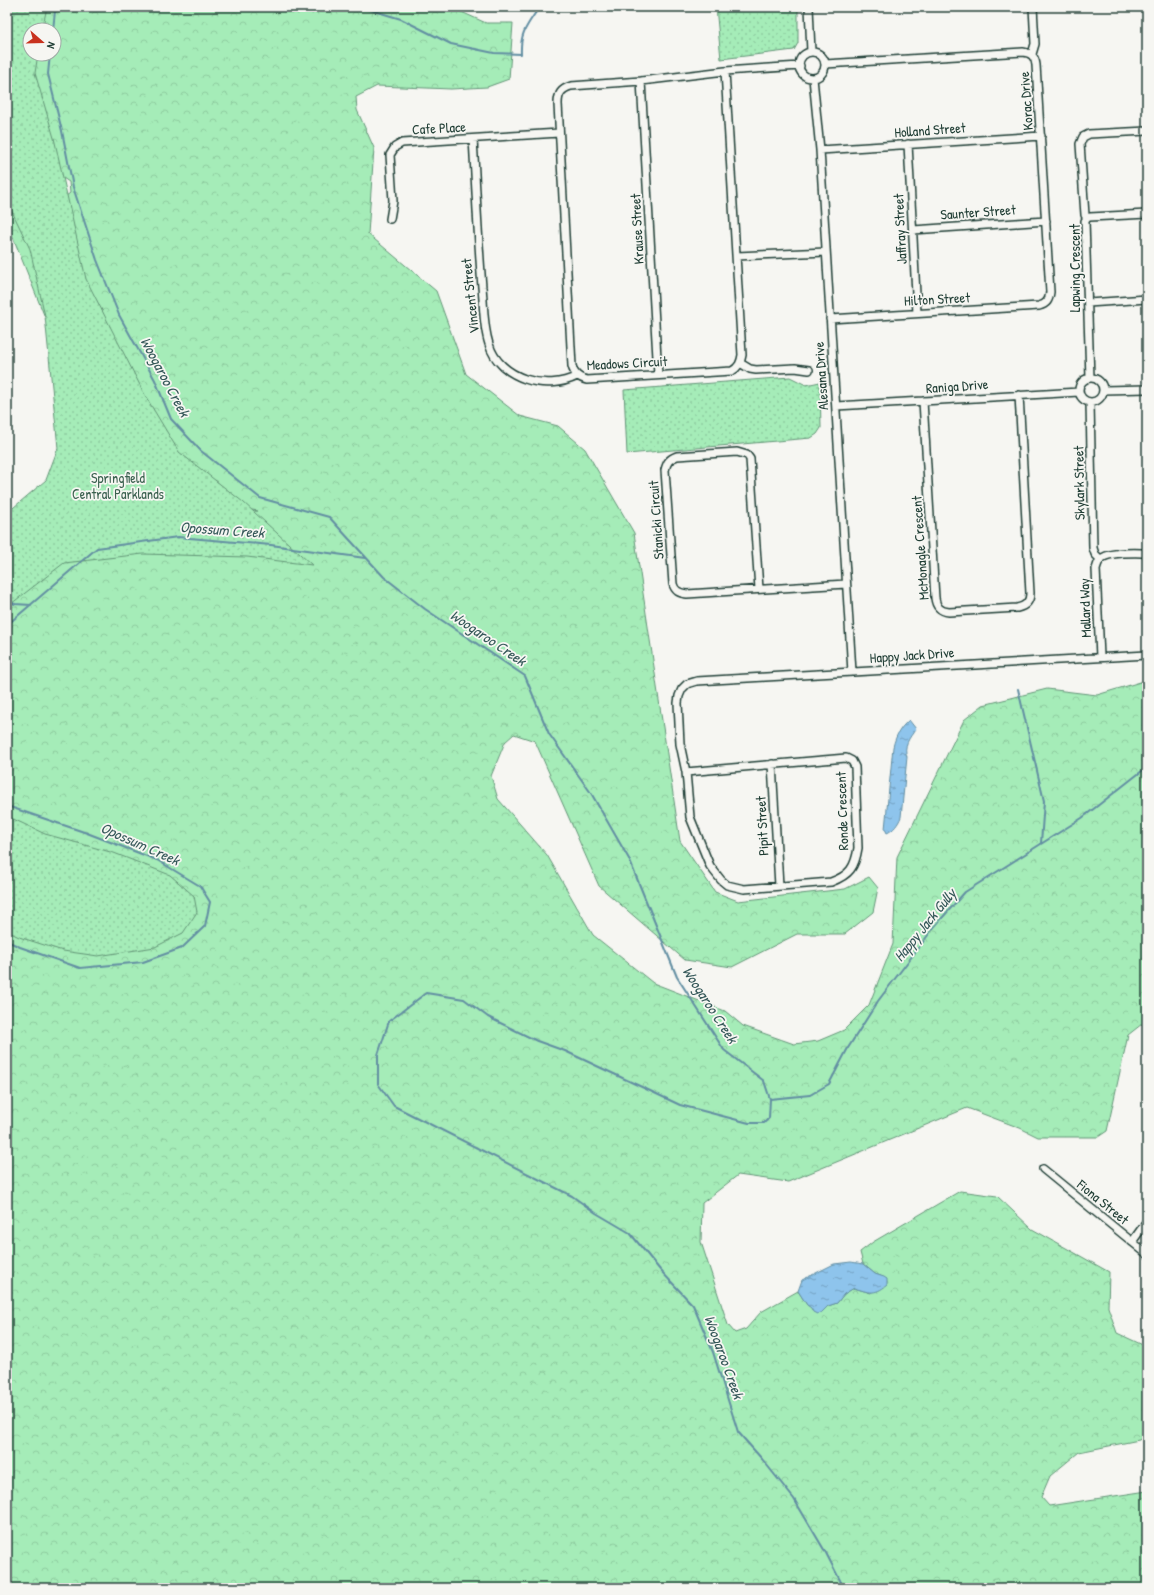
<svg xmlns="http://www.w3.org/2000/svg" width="1154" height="1595" viewBox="0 0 1154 1595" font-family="'Patrick Hand',sans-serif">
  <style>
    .forest { fill: url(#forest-crowns); stroke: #629476; fill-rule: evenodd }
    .park { fill: url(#park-dots); stroke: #629476 }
    .water { fill: url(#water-ripples); stroke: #628ea2 }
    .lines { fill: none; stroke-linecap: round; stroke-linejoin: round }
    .stream { stroke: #628ea2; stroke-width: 2 }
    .street-casing { stroke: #1f3d34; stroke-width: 10 }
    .street { stroke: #f6f6f2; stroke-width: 7 }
    .labels { text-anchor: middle; stroke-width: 3.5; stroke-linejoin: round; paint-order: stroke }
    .street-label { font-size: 14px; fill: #1f3d34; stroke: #f6f6f2 }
    .park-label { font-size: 14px; fill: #3a604e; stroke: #f6f6f2 }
    .water-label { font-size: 15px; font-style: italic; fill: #355859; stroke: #f6f6f2 }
  </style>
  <defs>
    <pattern id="forest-crowns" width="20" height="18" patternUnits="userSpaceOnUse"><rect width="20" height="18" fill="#a5ecb8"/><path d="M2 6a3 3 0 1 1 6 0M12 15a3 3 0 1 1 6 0" fill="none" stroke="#8ecb9f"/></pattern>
    <pattern id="park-dots" width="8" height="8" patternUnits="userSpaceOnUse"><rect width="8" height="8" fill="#a5ecb8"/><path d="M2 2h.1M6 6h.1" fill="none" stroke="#8ecb9f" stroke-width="1.8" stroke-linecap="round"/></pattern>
    <pattern id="water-ripples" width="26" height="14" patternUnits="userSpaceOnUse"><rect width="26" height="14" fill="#8ec4ec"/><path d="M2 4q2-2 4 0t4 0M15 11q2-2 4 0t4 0" fill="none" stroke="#73a0c0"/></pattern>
  </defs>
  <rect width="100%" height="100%" fill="#f6f6f2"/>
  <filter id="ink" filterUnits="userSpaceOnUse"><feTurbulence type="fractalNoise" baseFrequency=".025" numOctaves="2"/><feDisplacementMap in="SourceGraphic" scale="8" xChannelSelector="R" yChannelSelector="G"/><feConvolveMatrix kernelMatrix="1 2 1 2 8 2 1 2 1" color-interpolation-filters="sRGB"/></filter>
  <g filter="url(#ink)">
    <path class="forest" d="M 7,7 L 454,7 L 457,10 L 486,23 L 513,23 L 509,79 L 487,87 L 451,89 L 377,86 L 356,97 L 357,110 L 374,148 L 368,234 L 436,291 L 466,374 L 520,416 L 558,426 L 585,449 L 634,533 L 680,841 L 715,892 L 738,901 L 845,889 L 869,877 L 878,888 L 873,912 L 845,934 L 797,934 L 732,967 L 685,960 L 599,886 L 535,741 L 514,734 L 505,742 L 491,776 L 498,799 L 547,855 L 593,935 L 653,983 L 725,1011 L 743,1026 L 794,1044 L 818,1041 L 844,1030 L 869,1005 L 893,944 L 897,857 L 964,720 L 983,705 L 1047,689 L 1097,695 L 1147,680 L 1147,1020 L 1128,1035 L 1107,1131 L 1098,1137 L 1038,1137 L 1020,1128 L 967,1108 L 788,1182 L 738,1175 L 702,1203 L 701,1242 L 728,1325 L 735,1333 L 746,1329 L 761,1312 L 798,1291 L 807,1305 L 822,1312 L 828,1306 L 837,1303 L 844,1294 L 854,1288 L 871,1293 L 881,1276 L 875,1274 L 863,1264 L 860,1252 L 873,1242 L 960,1191 L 997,1196 L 1032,1229 L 1109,1272 L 1108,1307 L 1117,1333 L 1147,1347 L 1147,1434 L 1139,1440 L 1079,1452 L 1050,1476 L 1041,1497 L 1049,1506 L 1147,1491 L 1147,1588 L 7,1588 L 7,535 L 174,514 L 258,511 L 223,505 L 66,370 L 7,222 L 7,169 L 61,200 L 70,193 L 69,182 L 30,156 L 7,108 ZM 30,30 L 54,30 L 54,54 L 30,54 Z"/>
    <path class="park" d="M 7,7 L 47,7 L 42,30 L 30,30 L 30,54 L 38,54 L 35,73 L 54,138 L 86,279 L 146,397 L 179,452 L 243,502 L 312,565 L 247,557 L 143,554 L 64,563 L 7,607 L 7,513 L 46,480 L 58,448 L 45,316 L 30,249 L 7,201 Z
      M 716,7 L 798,7 L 798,43 L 794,50 L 721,59 Z
      M 790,377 L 806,385 L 820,382 L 821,428 L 817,434 L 811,438 L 627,454 L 624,390 Z
      M 7,816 L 45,834 L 114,853 L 170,875 L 194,896 L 197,912 L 183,933 L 155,947 L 98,956 L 63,951 L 19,937 L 7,931 Z"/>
    <path class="water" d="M 909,720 L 916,729 C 909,738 903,746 907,757 L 901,817 C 898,824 894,830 887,833 L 885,829 L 893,747 C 896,735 900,728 909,720 Z
      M 851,1262 L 863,1264 L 875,1274 L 884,1277 L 887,1279 L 887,1285 C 874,1296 868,1292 854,1288 L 844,1294 L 837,1303 L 828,1306 L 822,1312 L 817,1314 L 813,1312 L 811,1308 L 807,1305 L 798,1291 L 802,1280 L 834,1264 Z"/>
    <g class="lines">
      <path class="stream" d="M 361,7 L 401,19 L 451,44 L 494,53 L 521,54 C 520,32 527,26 538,9
        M 53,30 L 55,11 L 58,7
        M 50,54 L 48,74 L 62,131 L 73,187 L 97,260 L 119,315 L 155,380 L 171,419 L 201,451 L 260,498 L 329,517 L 384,577 L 425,609 L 525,676 L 549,734 L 591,793 L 629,859 L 677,977 L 724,1050 L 764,1081 L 770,1099 L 769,1118 L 764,1123 L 749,1123 L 680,1105 L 565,1051 L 537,1041 L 488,1017 L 464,999 L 426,993 L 389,1021 L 378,1055 L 378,1084 L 394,1106 L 572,1196 L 596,1213 L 630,1233 L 660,1270 L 693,1305 L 713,1352 L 738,1432 L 762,1459 L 794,1499 L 826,1553 L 844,1588
        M 7,601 L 15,604 L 31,605
        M 7,625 L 97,548 L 178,537 L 271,545 L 365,558
        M 1018,689 L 1044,801 L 1041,843
        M 7,806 L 87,833 L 157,860 L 200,886 L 210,902 L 205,926 L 182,948 L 143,962 L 80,968 L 20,947 L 7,941
        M 770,1099 L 810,1095 L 829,1084 L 848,1048 L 878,1001 L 935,926 L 965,892 L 1082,818 L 1147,767"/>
      <g class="street-casing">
        <path id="street" d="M 809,7 L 811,52
          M799 65a13 13 0 1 1 26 0a13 13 0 1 1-26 0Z
          M 1032,54 L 1035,44 L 1033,7
          M 825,64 L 1023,52 C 1032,53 1035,57 1036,65 L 1050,292 C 1049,300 1047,304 1039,306 L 830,319
          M 725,71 L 742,355 C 741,362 739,367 732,371 L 587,380 C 578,378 574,374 572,366 L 558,104 C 558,94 561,89 571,86 L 641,81 L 725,71 L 800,66
          M 813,78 L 820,150 L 852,672
          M 641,81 L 658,375
          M 473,139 C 476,188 478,238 482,287 C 484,306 483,326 489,344 C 499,379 547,392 577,376
          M 908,144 L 917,313
          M 820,150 L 1041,136
          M 1087,218 L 1085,215 L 1080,144 L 1083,137 L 1089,134 L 1147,131
          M 390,219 L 393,201 L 390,155 L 395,147 L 402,143 L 559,133
          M 913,230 L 1046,221
          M 737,256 L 826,252
          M 1088,303 L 1147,299
          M 740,363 L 750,369 L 756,370 L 795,368 L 809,370
          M1079 390a12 12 0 1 1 24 0a12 12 0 1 1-24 0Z
          M 1090,378 L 1085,221 L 1087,218 L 1090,217 L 1147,214
          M 1104,390 L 1147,389
          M 923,401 L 935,598 C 936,607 940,611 949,612 L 1017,608 C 1026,606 1030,602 1030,593 L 1019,395
          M 1090,403 L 1093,548 L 1095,554 L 1100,559
          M 836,406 L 1079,392
          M 759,589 L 750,459 L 747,455 L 737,452 L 677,456 C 669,459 667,462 665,470 L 673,584 C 675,591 679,593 687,594 L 846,584
          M 1100,657 L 1096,569 C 1097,566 1098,562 1100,560 C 1107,551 1136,553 1147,553
          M 772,764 L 779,886
          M 686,772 L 846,758 L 852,761 L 855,767 L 858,848 C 855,867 850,875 831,882 L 744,889 L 727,885 L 721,880 L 710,866 L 690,817 L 686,772 L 680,744 L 678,703 L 679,696 L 682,689 L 687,684 L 697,681 L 1147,655
          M 1043,1169 L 1147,1254
          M 1132,1242 L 1147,1221"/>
      </g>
      <use href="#street" class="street"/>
    </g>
  </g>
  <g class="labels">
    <g class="street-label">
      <text transform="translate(1026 101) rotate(-94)" y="5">Korac Drive</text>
      <text transform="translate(439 128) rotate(-3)" y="5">Cafe Place</text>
      <text transform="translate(930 130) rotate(-4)" y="5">Holland Street</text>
      <text transform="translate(978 212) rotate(-4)" y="5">Saunter Street</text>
      <text transform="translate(637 229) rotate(-93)" y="5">Krause Street</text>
      <text transform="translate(900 229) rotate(-93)" y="5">Jaffray Street</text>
      <text transform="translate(1075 268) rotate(-90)" y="5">Lapwing Crescent</text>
      <text transform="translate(470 296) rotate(-96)" y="5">Vincent Street</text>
      <text transform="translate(937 299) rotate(-3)" y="5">Hilton Street</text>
      <text transform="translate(627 363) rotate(-3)" y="5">Meadows Circuit</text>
      <text transform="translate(821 376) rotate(-94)" y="5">Alesana Drive</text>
      <text transform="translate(957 386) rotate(-4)" y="5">Raniga Drive</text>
      <text transform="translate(1079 483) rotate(-91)" y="5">Skylark Street</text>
      <text transform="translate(656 520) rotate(-94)" y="5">Stanicki Circuit</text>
      <text transform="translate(920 548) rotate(-94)" y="5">McMonagle Crescent</text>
      <text transform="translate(1085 608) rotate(-92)" y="5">Mallard Way</text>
      <text transform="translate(912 655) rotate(-4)" y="5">Happy Jack Drive</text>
      <text transform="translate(842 811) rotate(-92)" y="5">Ronde Crescent</text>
      <text transform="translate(762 826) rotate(-93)" y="5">Pipit Street</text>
      <text transform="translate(1103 1202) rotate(39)" y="5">Fiona Street</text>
    </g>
    <g class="park-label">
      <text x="118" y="483">Springfield<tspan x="118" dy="16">Central Parklands</tspan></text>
    </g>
    <g class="water-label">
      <text transform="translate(165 377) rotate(62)" y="5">Woogaroo Creek</text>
      <text transform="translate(222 530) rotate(4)" y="5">Opossum Creek</text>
      <text transform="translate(488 638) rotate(34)" y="5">Woogaroo Creek</text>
      <text transform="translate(140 844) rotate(24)" y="5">Opossum Creek</text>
      <text transform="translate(925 925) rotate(-51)" y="5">Happy Jack Gully</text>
      <text transform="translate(710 1005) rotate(57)" y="5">Woogaroo Creek</text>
      <text transform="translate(724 1357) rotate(70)" y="5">Woogaroo Creek</text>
    </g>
  </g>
  <rect width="1154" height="1595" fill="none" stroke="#f6f6f2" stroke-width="24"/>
  <rect x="12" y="12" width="1130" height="1571" fill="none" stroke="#1f3d34" stroke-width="1.5" filter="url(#ink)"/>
  <g transform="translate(42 42) rotate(110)"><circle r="19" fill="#f6f6f2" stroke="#a0aca6"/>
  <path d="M0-3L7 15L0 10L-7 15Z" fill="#c8321e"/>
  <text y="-6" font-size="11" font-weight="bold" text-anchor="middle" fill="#1f3d34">N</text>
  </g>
</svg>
